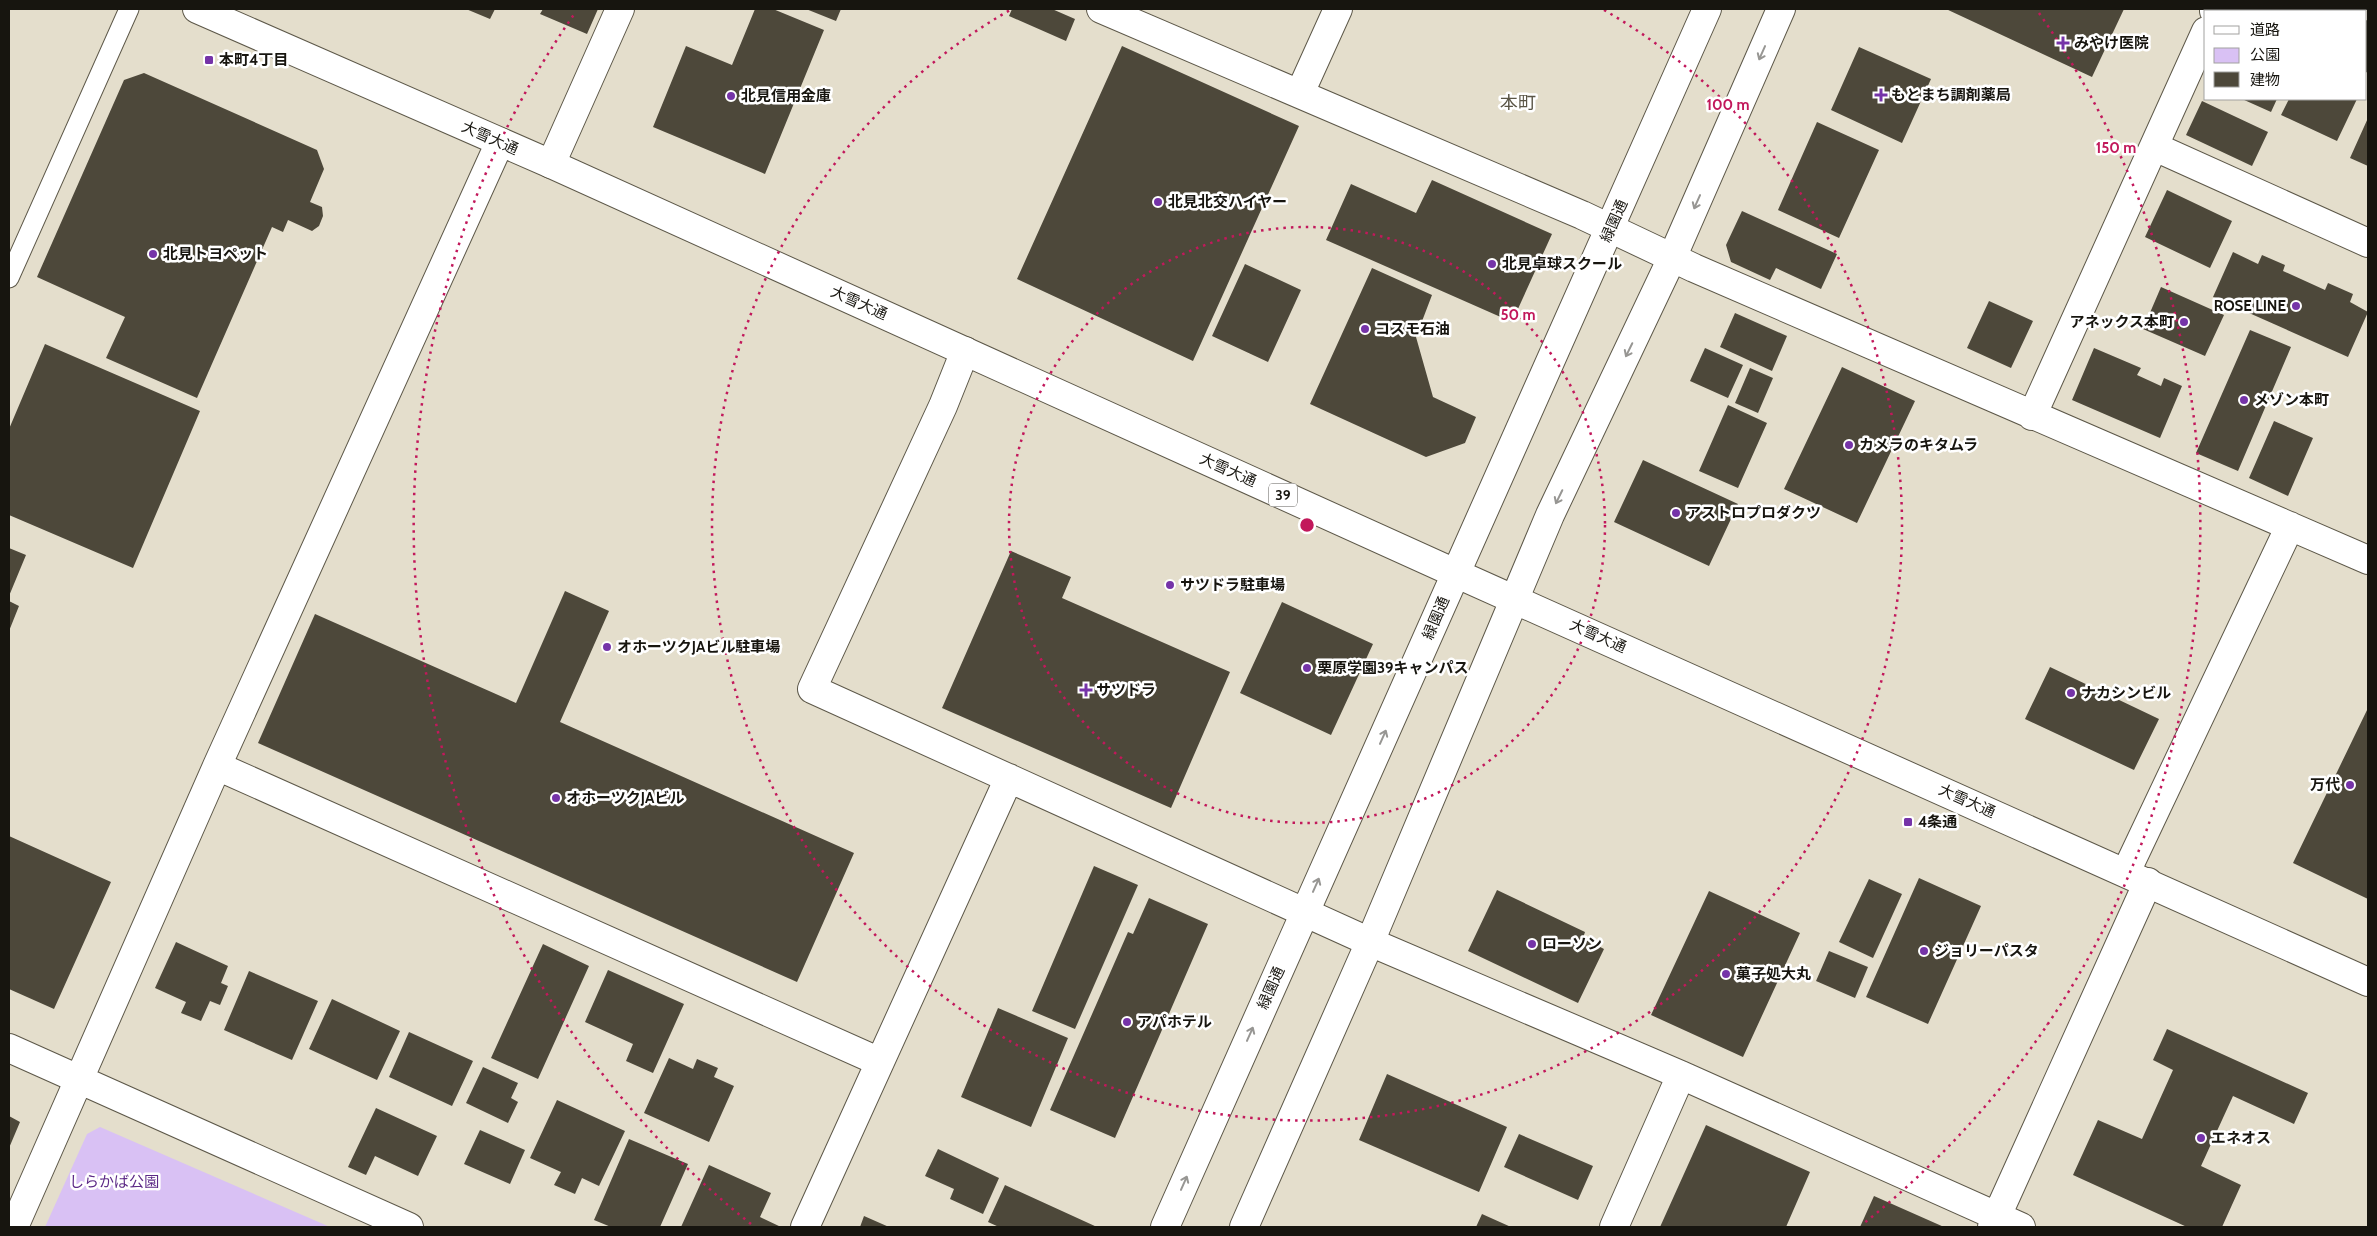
<svg xmlns="http://www.w3.org/2000/svg" width="2377" height="1236" viewBox="0 0 2377 1236" font-family="Cabin,'Noto Sans JP',sans-serif">
  <style>
    .green { fill: #d9c1f4 }
    .building { fill: #4d483a }
    .lines { fill: none; stroke-linecap: round; stroke-linejoin: round }
    .lane-casing { stroke: #5d5849; stroke-width: 21 }
    .street-casing { stroke: #5d5849; stroke-width: 30 }
    .secondary-casing { stroke: #5d5849; stroke-width: 30 }
    .highway-casing { stroke: #5d5849; stroke-width: 30 }
    .lane { stroke: #fff; stroke-width: 19 }
    .street { stroke: #fff; stroke-width: 28 }
    .secondary { stroke: #fff; stroke-width: 28 }
    .highway { stroke: #fff; stroke-width: 28 }
    .oneway { stroke: #979693 }
    .ring { fill: none; stroke: #c2185b; stroke-width: 2.5; stroke-dasharray: 2.5 5 }
    .poi-dot { fill: #7533a8; stroke: #fff; stroke-width: 2 }
    .labels { text-anchor: middle; stroke-width: 5; stroke-linejoin: round; paint-order: stroke }
    .shield { fill: #fff; stroke: #5d5b57; stroke-width: 1 }
    .shield-label { font-size: 14px; font-weight: bold; fill: #17150f }
    .poi-label { font-size: 15px; font-weight: bold; fill: #17150f; stroke: #fff; text-anchor: start }
    .street-label { font-size: 15px; fill: #17150f; stroke: #fff }
    .park-label { font-size: 15px; fill: #5d2a87; stroke: #fff }
    .quarter-label { font-size: 18px; fill: #5a5546; stroke: #fff }
    .centre { fill: #c2185b; stroke: #fff; stroke-width: 2.5 }
    .ring-label { font-size: 15px; text-anchor: middle; font-weight: bold; fill: #c2185b; stroke: #fff; stroke-width: 5; stroke-linejoin: round; paint-order: stroke }
  </style>
  <rect width="100%" height="100%" fill="#e4decc"/>
  <path class="green" d="M 100,1127 L 330,1227 L 45,1227 L 87,1134 Z"/>
  <path class="building" d="M 466,9 L 495,9 L 490,19 Z
    M 543,9 L 598,9 L 587,34 L 540,14 Z
    M 755,9 L 773,9 L 824,30 L 765,174 L 653,127 L 686,46 L 732,65 Z
    M 806,9 L 841,9 L 836,21 Z
    M 1012,9 L 1052,9 L 1075,19 L 1066,41 L 1009,16 Z
    M 1946,9 L 2124,9 L 2092,77 Z
    M 2366,20 L 2368,21 L 2368,73 L 2366,72 Z
    M 1122,46 L 1299,126 L 1193,361 L 1017,279 Z
    M 1859,47 L 1931,79 L 1902,143 L 1831,110 Z
    M 144,73 L 317,150 L 324,169 L 310,202 L 322,207 L 323,216 L 319,226 L 312,231 L 288,220 L 283,232 L 272,227 L 197,398 L 106,358 L 125,317 L 37,277 L 124,80 Z
    M 2242,99 L 2277,99 L 2271,112 Z
    M 2289,99 L 2357,99 L 2337,141 L 2281,115 Z
    M 2202,101 L 2268,132 L 2252,166 L 2186,135 Z
    M 2368,118 L 2368,166 L 2350,158 Z
    M 1817,122 L 1879,150 L 1839,238 L 1778,210 Z
    M 1432,180 L 1552,234 L 1512,322 L 1326,240 L 1351,184 L 1416,213 Z
    M 2167,190 L 2232,221 L 2210,268 L 2145,237 Z
    M 1742,211 L 1837,254 L 1821,289 L 1776,268 L 1770,280 L 1731,262 L 1726,245 Z
    M 2233,252 L 2258,264 L 2262,255 L 2285,265 L 2283,271 L 2325,290 L 2328,283 L 2353,294 L 2350,302 L 2368,312 L 2348,357 L 2213,297 Z
    M 1245,264 L 1301,290 L 1268,362 L 1212,336 Z
    M 1372,268 L 1432,295 L 1416,337 L 1433,397 L 1476,417 L 1465,443 L 1426,457 L 1310,404 Z
    M 2161,287 L 2224,315 L 2205,356 L 2143,329 Z
    M 1989,301 L 2033,321 L 2011,368 L 1967,348 Z
    M 1735,313 L 1787,336 L 1772,371 L 1720,347 Z
    M 2250,330 L 2291,347 L 2238,471 L 2196,453 Z
    M 45,344 L 200,411 L 133,568 L 9,515 L 9,429 Z
    M 1705,348 L 1743,365 L 1728,398 L 1690,381 Z
    M 2094,348 L 2141,368 L 2137,375 L 2161,386 L 2164,378 L 2182,386 L 2160,438 L 2072,400 Z
    M 1842,367 L 1915,401 L 1857,523 L 1784,489 Z
    M 1750,368 L 1773,378 L 1758,413 L 1735,403 Z
    M 1728,405 L 1767,423 L 1738,488 L 1699,471 Z
    M 2274,421 L 2313,438 L 2288,496 L 2249,478 Z
    M 1643,460 L 1738,504 L 1709,566 L 1614,522 Z
    M 9,548 L 26,555 L 9,596 Z
    M 1011,551 L 1071,577 L 1062,598 L 1230,672 L 1171,808 L 942,708 Z
    M 565,591 L 609,611 L 560,722 L 854,853 L 797,982 L 258,743 L 315,614 L 516,703 Z
    M 9,601 L 19,606 L 9,631 Z
    M 1282,602 L 1373,644 L 1331,735 L 1240,693 Z
    M 2050,667 L 2159,719 L 2134,770 L 2025,719 Z
    M 2368,708 L 2368,899 L 2293,863 Z
    M 9,836 L 111,882 L 54,1009 L 9,989 Z
    M 1094,866 L 1138,885 L 1075,1029 L 1032,1011 Z
    M 1919,878 L 1981,906 L 1928,1024 L 1866,997 Z
    M 1869,879 L 1902,894 L 1873,958 L 1839,942 Z
    M 1497,890 L 1585,932 L 1583,938 L 1604,949 L 1578,1003 L 1468,951 Z
    M 1709,891 L 1800,933 L 1743,1057 L 1651,1015 Z
    M 1149,898 L 1208,924 L 1115,1138 L 1050,1110 L 1128,932 L 1133,934 Z
    M 176,942 L 228,966 L 221,983 L 228,986 L 220,1005 L 210,1001 L 201,1021 L 181,1013 L 186,1002 L 155,988 Z
    M 543,944 L 589,966 L 538,1079 L 491,1058 Z
    M 1829,951 L 1868,967 L 1855,998 L 1816,981 Z
    M 608,970 L 684,1004 L 653,1073 L 626,1061 L 633,1044 L 585,1022 Z
    M 249,971 L 318,1001 L 292,1060 L 224,1030 Z
    M 332,999 L 400,1031 L 377,1080 L 309,1049 Z
    M 998,1008 L 1068,1038 L 1031,1127 L 961,1097 Z
    M 2167,1029 L 2308,1093 L 2294,1124 L 2233,1096 L 2201,1166 L 2241,1185 L 2222,1227 L 2187,1227 L 2073,1175 L 2098,1120 L 2142,1139 L 2173,1070 L 2153,1060 Z
    M 409,1032 L 473,1061 L 452,1106 L 389,1077 Z
    M 669,1058 L 693,1069 L 697,1059 L 718,1068 L 714,1077 L 734,1086 L 709,1142 L 644,1113 Z
    M 483,1067 L 518,1083 L 511,1098 L 518,1102 L 508,1123 L 466,1103 Z
    M 1387,1074 L 1507,1127 L 1479,1192 L 1359,1140 Z
    M 557,1100 L 625,1131 L 599,1186 L 582,1178 L 575,1194 L 554,1185 L 561,1172 L 530,1158 Z
    M 376,1108 L 437,1136 L 418,1176 L 375,1156 L 366,1175 L 348,1167 Z
    M 9,1116 L 20,1122 L 9,1148 Z
    M 1706,1125 L 1810,1172 L 1786,1227 L 1660,1227 Z
    M 480,1130 L 525,1150 L 510,1184 L 464,1164 Z
    M 1519,1134 L 1593,1166 L 1578,1200 L 1504,1167 Z
    M 629,1139 L 688,1164 L 660,1227 L 611,1227 L 594,1220 Z
    M 938,1149 L 999,1178 L 983,1214 L 950,1199 L 954,1189 L 925,1176 Z
    M 709,1165 L 771,1193 L 760,1217 L 781,1227 L 681,1227 Z
    M 1005,1185 L 1097,1227 L 999,1227 L 988,1222 Z
    M 1874,1196 L 1944,1227 L 1860,1227 Z
    M 1482,1214 L 1511,1227 L 1476,1227 Z
    M 864,1216 L 889,1227 L 860,1227 Z"/>
  <g class="lines">
    <g class="lane-casing">
      <path id="lane" d="M 9,278 L 129,9"/>
    </g>
    <g class="street-casing">
      <path id="street" d="M 1101,9 L 1582,215 L 1694,268 L 2368,560
        M 2214,11 L 2215,9
        M 1300,93 L 1338,9
        M 2155,147 L 2368,243
        M 551,164 L 620,9
        M 965,351 L 943,406 L 812,689 L 1370,942 L 1681,1075 L 2021,1227
        M 2032,416 L 2206,31
        M 217,766 L 880,1062
        M 2126,872 L 2290,526
        M 9,1048 L 409,1227
        M 14,1227 L 217,766 L 500,142
        M 805,1227 L 1009,778
        M 1614,1227 L 1681,1075
        M 1992,1227 L 2148,882"/>
    </g>
    <g class="secondary-casing">
      <path id="secondary" d="M 1165,1227 L 1707,9
        M 1244,1227 L 1370,942 L 1550,515 L 1672,258 L 1781,9"/>
    </g>
    <g class="highway-casing">
      <path id="highway" d="M 197,9 L 551,164 L 1455,573 L 2368,982"/>
    </g>
    <use href="#lane" class="lane"/>
    <use href="#street" class="street"/>
    <use href="#secondary" class="secondary"/>
    <use href="#highway" class="highway"/>
  </g>
  <defs><path id="oneway-shaft" d="M-6 0H5M1.5-3L5.5 0L1.5 3" fill="none" stroke-width="1.6" stroke-linecap="round" stroke-linejoin="round" transform="scale(1.25)"/></defs>
  <g class="oneway">
    <use href="#oneway-shaft" transform="translate(1762 53) rotate(114)"/>
    <use href="#oneway-shaft" transform="translate(1697 202) rotate(114)"/>
    <use href="#oneway-shaft" transform="translate(1629 350) rotate(116)"/>
    <use href="#oneway-shaft" transform="translate(1559 497) rotate(116)"/>
    <use href="#oneway-shaft" transform="translate(1383 737) rotate(-66)"/>
    <use href="#oneway-shaft" transform="translate(1316 885) rotate(-66)"/>
    <use href="#oneway-shaft" transform="translate(1250 1034) rotate(-66)"/>
    <use href="#oneway-shaft" transform="translate(1184 1183) rotate(-66)"/>
  </g>
  <g class="ring">
    <circle cx="1307" cy="525" r="298"/>
    <path d="M1604 10A595 595 0 1 1 1010 10"/>
    <path d="M751 1224A893 893 0 0 1 575 13M2039 13A893 893 0 0 1 1863 1224"/>
  </g>
  <g class="poi-dot">
    <path d="M2060.5 35.5h5v5h5v5h-5v5h-5v-5h-5v-5h5z"/>
    <rect x="204" y="55" width="10" height="10" rx="2.5"/>
    <path d="M1878.5 87.5h5v5h5v5h-5v5h-5v-5h-5v-5h5z"/>
    <circle cx="731" cy="96" r="5"/>
    <circle cx="1158" cy="202" r="5"/>
    <circle cx="153" cy="254" r="5"/>
    <circle cx="1492" cy="264" r="5"/>
    <circle cx="2296" cy="306" r="5"/>
    <circle cx="2184" cy="322" r="5"/>
    <circle cx="1365" cy="329" r="5"/>
    <circle cx="2244" cy="400" r="5"/>
    <circle cx="1849" cy="445" r="5"/>
    <circle cx="1676" cy="513" r="5"/>
    <circle cx="1170" cy="585" r="5"/>
    <circle cx="607" cy="647" r="5"/>
    <circle cx="1307" cy="668" r="5"/>
    <path d="M1083.5 682.5h5v5h5v5h-5v5h-5v-5h-5v-5h5z"/>
    <circle cx="2071" cy="693" r="5"/>
    <circle cx="2350" cy="785" r="5"/>
    <circle cx="556" cy="798" r="5"/>
    <rect x="1903" y="817" width="10" height="10" rx="2.5"/>
    <circle cx="1532" cy="944" r="5"/>
    <circle cx="1924" cy="951" r="5"/>
    <circle cx="1726" cy="974" r="5"/>
    <circle cx="1127" cy="1022" r="5"/>
    <circle cx="2201" cy="1138" r="5"/>
  </g>
  <g class="labels">
    <rect class="shield" x="1269" y="483.5" width="28" height="23" rx="4"/>
    <g class="shield-label">
      <text x="1283" y="500">39</text>
    </g>
    <g class="poi-label">
      <text x="2074" y="48">みやけ医院</text>
      <text x="219" y="65">本町4丁目</text>
      <text x="1891" y="100">もとまち調剤薬局</text>
      <text x="741" y="101">北見信用金庫</text>
      <text x="1168" y="207">北見北交ハイヤー</text>
      <text x="163" y="259">北見トヨペット</text>
      <text x="1502" y="269">北見卓球スクール</text>
      <text x="2286" y="311" text-anchor="end">ROSE LINE</text>
      <text x="2174" y="327" text-anchor="end">アネックス本町</text>
      <text x="1375" y="334">コスモ石油</text>
      <text x="2254" y="405">メゾン本町</text>
      <text x="1859" y="450">カメラのキタムラ</text>
      <text x="1686" y="518">アストロプロダクツ</text>
      <text x="1180" y="590">サツドラ駐車場</text>
      <text x="617" y="652">オホーツクJAビル駐車場</text>
      <text x="1317" y="673">栗原学園39キャンパス</text>
      <text x="1096" y="695">サツドラ</text>
      <text x="2081" y="698">ナカシンビル</text>
      <text x="2340" y="790" text-anchor="end">万代</text>
      <text x="566" y="803">オホーツクJAビル</text>
      <text x="1918" y="827">4条通</text>
      <text x="1542" y="949">ローソン</text>
      <text x="1934" y="956">ジョリーパスタ</text>
      <text x="1736" y="979">菓子処大丸</text>
      <text x="1137" y="1027">アパホテル</text>
      <text x="2211" y="1143">エネオス</text>
    </g>
    <g class="street-label">
      <text transform="translate(490 138) rotate(24)" y="5">大雪大通</text>
      <text transform="translate(1614 221) rotate(-66)" y="5">緑園通</text>
      <text transform="translate(859 303) rotate(24)" y="5">大雪大通</text>
      <text transform="translate(1228 470) rotate(24)" y="5">大雪大通</text>
      <text transform="translate(1436 618) rotate(-67)" y="5">緑園通</text>
      <text transform="translate(1598 636) rotate(24)" y="5">大雪大通</text>
      <text transform="translate(1967 801) rotate(24)" y="5">大雪大通</text>
      <text transform="translate(1271 988) rotate(-66)" y="5">緑園通</text>
    </g>
    <g class="park-label">
      <text x="114" y="1187">しらかば公園</text>
    </g>
    <g class="quarter-label">
      <text x="1518" y="109">本町</text>
    </g>
  </g>
  <circle cx="1307" cy="525" r="8" class="centre"/>
  <g class="ring-label">
    <text x="1728" y="110">100 m</text>
    <text x="2116" y="153">150 m</text>
    <text x="1518" y="320">50 m</text>
  </g>
  <rect width="2377" height="1236" fill="none" stroke="#17150f" stroke-width="20"/>
  <rect x="2204" y="10" width="162" height="90" fill="#ffffff" stroke="#a2a19f"/>
  <rect x="2214" y="26" width="25" height="8" fill="#ffffff" stroke="#a2a19f"/>
  <text x="2250" y="35" font-size="15" fill="#17150f">道路</text>
  <rect x="2214" y="48" width="25" height="15" fill="#d9c1f4" stroke="#a2a19f"/>
  <text x="2250" y="60" font-size="15" fill="#17150f">公園</text>
  <rect x="2214" y="72" width="25" height="15" fill="#4d483a" stroke="#a2a19f"/>
  <text x="2250" y="85" font-size="15" fill="#17150f">建物</text>
</svg>
